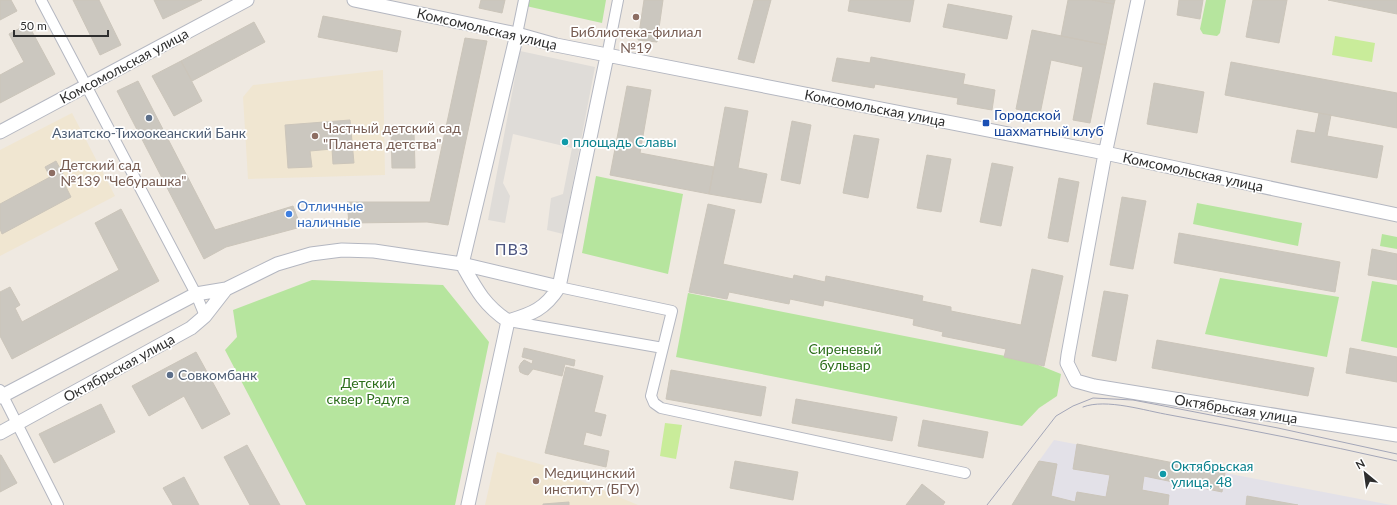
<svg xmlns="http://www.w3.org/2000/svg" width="1397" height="505" viewBox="0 0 1397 505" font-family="Lato,sans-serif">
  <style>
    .industrial { fill: #e3e1e8 }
    .education { fill: #f0e6d1 }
    .green { fill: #b6e59e }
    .pitch { fill: #c9ec9a }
    .plaza { fill: #dfdcd8 }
    .building { fill: #cbc7bf; stroke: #cbc5ba }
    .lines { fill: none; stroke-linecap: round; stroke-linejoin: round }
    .minor-casing { stroke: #b4b7c1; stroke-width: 12 }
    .tertiary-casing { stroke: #b4b7c1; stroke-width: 15 }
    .minor { stroke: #fff; stroke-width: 10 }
    .tertiary { stroke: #fff; stroke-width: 13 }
    .tram { stroke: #a3a6b8; stroke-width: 1 }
    .education-dot { fill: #8d6e63; stroke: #fff; stroke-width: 1.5 }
    .service-dot { fill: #5c6f8a; stroke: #fff; stroke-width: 1.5 }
    .transit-dot { fill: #1a4fb4; stroke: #fff; stroke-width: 1.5 }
    .culture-dot { fill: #0f9aa8; stroke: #fff; stroke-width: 1.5 }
    .shop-dot { fill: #3f7fe0; stroke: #fff; stroke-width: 1.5 }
    .labels { text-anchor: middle; stroke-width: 3.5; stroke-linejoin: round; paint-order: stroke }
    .street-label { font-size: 14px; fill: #2e2e2e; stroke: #fff }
    .education-label { font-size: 14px; fill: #785e54; stroke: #fff; text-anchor: start }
    .transit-label { font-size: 14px; fill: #164399; stroke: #fff; text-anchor: start }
    .service-label { font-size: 14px; fill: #4e5e75; stroke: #fff }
    .culture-label { font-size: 14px; fill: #0d838f; stroke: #fff; text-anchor: start }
    .shop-label { font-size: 14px; fill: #366cbe; stroke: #fff; text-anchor: start }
    .park-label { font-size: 14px; fill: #2c6e1b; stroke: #fff }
    .quarter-label { font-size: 16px; letter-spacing: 1px; fill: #4d5680; stroke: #fff }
  </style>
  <rect width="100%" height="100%" fill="#efe9e1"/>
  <path class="industrial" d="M 1054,440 L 1225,473 L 1391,505 L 1012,505 L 1039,461 Z"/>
  <path class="education" d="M 383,70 L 385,175 L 248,179 L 243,97 L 253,85 Z
    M 72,113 L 115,196 L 0,256 L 0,150 Z
    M 497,452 L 543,465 L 638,505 L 485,505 Z"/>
  <path class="green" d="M 527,0 L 606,0 L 602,23 L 526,6 Z
    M 1206,0 L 1226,0 L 1220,33 L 1217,36 L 1203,34 L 1200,29 Z
    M 596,176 L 683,194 L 668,274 L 582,253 Z
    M 1197,203 L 1302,223 L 1298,246 L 1193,224 Z
    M 1382,234 L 1397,237 L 1397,249 L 1380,246 Z
    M 1220,278 L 1339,297 L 1327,357 L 1205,334 Z
    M 312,280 L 443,285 L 489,342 L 455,505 L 306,505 L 225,350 L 237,337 L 233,310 Z
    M 1372,281 L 1397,285 L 1397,348 L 1361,341 Z
    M 688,293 L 1026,360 L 1061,374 L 1057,396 L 1039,408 L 1022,426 L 676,357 Z"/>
  <path class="pitch" d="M 1335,36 L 1375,43 L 1372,62 L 1332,55 Z
    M 665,423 L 682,425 L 676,459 L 660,456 Z"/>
  <path class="plaza" d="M 520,51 L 595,67 L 563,234 L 547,230 L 551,198 L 563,194 L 572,148 L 513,134 L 503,183 L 510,196 L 505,223 L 488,220 Z"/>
  <path class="building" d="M 0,0 L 11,0 L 17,11 L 0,20 Z
    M 73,0 L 99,0 L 121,45 L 100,55 Z
    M 154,0 L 202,0 L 163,19 Z
    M 481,0 L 505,0 L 502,13 L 479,8 Z
    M 644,0 L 663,0 L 657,42 L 638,40 Z
    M 754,0 L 771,0 L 754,63 L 738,59 Z
    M 850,0 L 914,0 L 910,22 L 848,11 Z
    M 1068,0 L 1092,0 L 1114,4 L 1106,45 L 1061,36 Z
    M 1092,0 L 1115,0 L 1114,4 Z
    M 1179,0 L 1203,0 L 1200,19 L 1177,15 Z
    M 1253,0 L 1287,0 L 1279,43 L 1246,37 Z
    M 1328,0 L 1397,0 L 1397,14 Z
    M 948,4 L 1012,16 L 1007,39 L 943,27 Z
    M 323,16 L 401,31 L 397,52 L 318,37 Z
    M 254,22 L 265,42 L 192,81 L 181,61 Z
    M 28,24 L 55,74 L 0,103 L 0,75 L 24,62 L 9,34 Z
    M 1032,30 L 1106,45 L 1090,123 L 1073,120 L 1083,67 L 1051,60 L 1040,114 L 1016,109 Z
    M 465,38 L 487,41 L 448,225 L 427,222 L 349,223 L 347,202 L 430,202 Z
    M 871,57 L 965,74 L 963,84 L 995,90 L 992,110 L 957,104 L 958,98 L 875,84 L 874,88 L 832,81 L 837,58 L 870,63 Z
    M 181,61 L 202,101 L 174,116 L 152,76 Z
    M 1231,62 L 1397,93 L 1397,128 L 1225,95 Z
    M 138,81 L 215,230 L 293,206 L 301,227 L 226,247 L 204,259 L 117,91 Z
    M 1154,83 L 1204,92 L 1197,133 L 1147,124 Z
    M 627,86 L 651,90 L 640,153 L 714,167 L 709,194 L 610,175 Z
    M 725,107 L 748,111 L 738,168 L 767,174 L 761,203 L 709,194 Z
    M 1319,113 L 1331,115 L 1327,136 L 1383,146 L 1377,178 L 1291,162 L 1297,130 L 1315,133 Z
    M 350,120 L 354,163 L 333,164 L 332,149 L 310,151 L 312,167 L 288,168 L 285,125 Z
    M 792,121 L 811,125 L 800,184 L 781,180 Z
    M 414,131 L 415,168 L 392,168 L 391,132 Z
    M 854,135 L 879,139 L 868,198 L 843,193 Z
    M 927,155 L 951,159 L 941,212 L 917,208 Z
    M 56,161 L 63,174 L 60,175 L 71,197 L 2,234 L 0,229 L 0,204 L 50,177 L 45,167 Z
    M 992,163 L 1013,167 L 1001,226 L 980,222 Z
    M 1059,178 L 1079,182 L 1068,242 L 1048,238 Z
    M 1122,197 L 1146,201 L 1133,269 L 1110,265 Z
    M 708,204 L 735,210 L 723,264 L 793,279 L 794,275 L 825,282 L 826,276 L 923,296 L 922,301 L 951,307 L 951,311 L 1021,325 L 1032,269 L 1063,276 L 1044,366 L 1004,357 L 1006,349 L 942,336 L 943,332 L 913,325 L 914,319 L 824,300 L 823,306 L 790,299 L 789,304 L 729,292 L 727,299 L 689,292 Z
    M 121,209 L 159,281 L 12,359 L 0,336 L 0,292 L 10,287 L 20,305 L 15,308 L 22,322 L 119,270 L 95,223 Z
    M 1179,233 L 1340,262 L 1335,292 L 1174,263 Z
    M 1372,249 L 1397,254 L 1397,280 L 1368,275 Z
    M 1104,291 L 1128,295 L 1116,361 L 1092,356 Z
    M 1157,340 L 1314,368 L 1308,396 L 1152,368 Z
    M 524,348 L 575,360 L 574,366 L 565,364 L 562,376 L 533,369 L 528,375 L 524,374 L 520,372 L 519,367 L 521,363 L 524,360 L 532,364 L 533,360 L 522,357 Z
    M 1350,348 L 1397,357 L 1397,382 L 1346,373 Z
    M 196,352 L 230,414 L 202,429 L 184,396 L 149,416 L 132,386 Z
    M 566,367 L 603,376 L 594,412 L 606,415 L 601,436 L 586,432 L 583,445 L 609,451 L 606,467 L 545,453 Z
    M 671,370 L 766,387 L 761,416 L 666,399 Z
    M 796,399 L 897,417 L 892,441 L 792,423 Z
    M 101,404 L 115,432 L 54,463 L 39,434 Z
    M 923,420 L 988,432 L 983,458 L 918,446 Z
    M 1077,444 L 1225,473 L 1222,492 L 1144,476 L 1142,490 L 1169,495 L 1168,505 L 1012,505 L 1039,461 L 1057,464 L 1051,496 L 1075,502 L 1077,492 L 1106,497 L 1110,475 L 1073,469 Z
    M 247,445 L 280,505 L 250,505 L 224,457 Z
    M 0,455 L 1,455 L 17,483 L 0,492 Z
    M 735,461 L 798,472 L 793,500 L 730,488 Z
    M 184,477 L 199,505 L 173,505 L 163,488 Z
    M 922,484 L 945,502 L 943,505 L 906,505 Z
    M 1247,496 L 1298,505 L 1246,505 Z
    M 569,502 L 569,505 L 543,505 L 543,504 Z"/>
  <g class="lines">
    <g class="minor-casing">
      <path id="minor" d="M 41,0 L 196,294 L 205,316
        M 517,34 L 524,0
        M 607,56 L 618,0
        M 559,287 L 672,311 L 651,396 L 654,403 L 661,408 L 965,473
        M 509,321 L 663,348
        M 0,390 L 58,505"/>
    </g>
    <g class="tertiary-casing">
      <path id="tertiary" d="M 354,0 L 517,34 L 556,45 L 1105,153 L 1397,215
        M 1138,0 L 1104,159 L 1068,355 L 1067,363 L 1076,381 L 1094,386 L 1397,435
        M 517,34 L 462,264 C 476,289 484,305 508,321 C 532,314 545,309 559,287 L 607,56
        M 0,132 L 247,0
        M 0,397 L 196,294 L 226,289 L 277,264 L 311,254 L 342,250 L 374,251 L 462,264 L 559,287
        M 0,433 L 191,328 L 205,316 L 226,289
        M 468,505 L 508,321"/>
    </g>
    <use href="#minor" class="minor"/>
    <use href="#tertiary" class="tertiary"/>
    <path class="tram" d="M 1083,407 C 1106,398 1146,411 1170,415 C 1246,429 1322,444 1397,461
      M 987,505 L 1056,416 L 1073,406 L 1093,398 L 1133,400 L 1278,428 L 1397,454"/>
  </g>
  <g class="education-dot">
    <circle cx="636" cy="17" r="4"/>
    <circle cx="315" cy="136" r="4"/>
    <circle cx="52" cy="173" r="4"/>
    <circle cx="536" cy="481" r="4"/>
  </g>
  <g class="service-dot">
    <circle cx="149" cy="118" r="4"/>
    <circle cx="170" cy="375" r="4"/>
  </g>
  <rect class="transit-dot" x="982" y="119" width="8" height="8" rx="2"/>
  <g class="culture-dot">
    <circle cx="565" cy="142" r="4"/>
    <circle cx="1163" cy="474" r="4"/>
  </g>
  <circle class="shop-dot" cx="289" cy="214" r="4"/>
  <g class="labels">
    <g class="street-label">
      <text transform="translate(487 29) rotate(13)" y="5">Комсомольская улица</text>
      <text transform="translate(124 66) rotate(-28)" y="5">Комсомольская улица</text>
      <text transform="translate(875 108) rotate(11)" y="5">Комсомольская улица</text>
      <text transform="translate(1193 172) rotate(12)" y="5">Комсомольская улица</text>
      <text transform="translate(119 368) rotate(-29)" y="5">Октябрьская улица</text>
      <text transform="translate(1236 409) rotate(9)" y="5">Октябрьская улица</text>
    </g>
    <g class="education-label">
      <text x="636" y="37" text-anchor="middle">Библиотека-филиал<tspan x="636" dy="16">№19</tspan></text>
      <text x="323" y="133">Частный детский сад<tspan x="323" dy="16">"Планета детства"</tspan></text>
      <text x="60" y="170">Детский сад<tspan x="60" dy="16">№139 "Чебурашка"</tspan></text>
      <text x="544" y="478">Медицинский<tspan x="544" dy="16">институт (БГУ)</tspan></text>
    </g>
    <g class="transit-label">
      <text x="994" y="120">Городской<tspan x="994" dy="16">шахматный клуб</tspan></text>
    </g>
    <g class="service-label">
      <text x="149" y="138">Азиатско-Тихоокеанский Банк</text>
      <text x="178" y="380" text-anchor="start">Совкомбанк</text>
    </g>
    <g class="culture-label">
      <text x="573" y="147">площадь Славы</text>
      <text x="1171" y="471">Октябрьская<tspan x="1171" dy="16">улица, 48</tspan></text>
    </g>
    <g class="shop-label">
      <text x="297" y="211">Отличные<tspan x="297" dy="16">наличные</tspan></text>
    </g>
    <g class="park-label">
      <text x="845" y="354">Сиреневый<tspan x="845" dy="16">бульвар</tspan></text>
      <text x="368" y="388">Детский<tspan x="368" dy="16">сквер Радуга</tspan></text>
    </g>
    <g class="quarter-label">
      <text x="512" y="255">ПВЗ</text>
    </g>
  </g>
  <g transform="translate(1365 473) rotate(331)" stroke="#ffffff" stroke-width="3" paint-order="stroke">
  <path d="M0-3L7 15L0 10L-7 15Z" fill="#2e2e2e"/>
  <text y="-6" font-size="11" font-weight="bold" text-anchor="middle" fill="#2e2e2e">N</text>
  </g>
  <path d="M14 30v6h94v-6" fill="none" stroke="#2e2e2e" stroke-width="2"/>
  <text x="20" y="30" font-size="12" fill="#2e2e2e" stroke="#ffffff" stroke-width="3" paint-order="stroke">50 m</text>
</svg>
